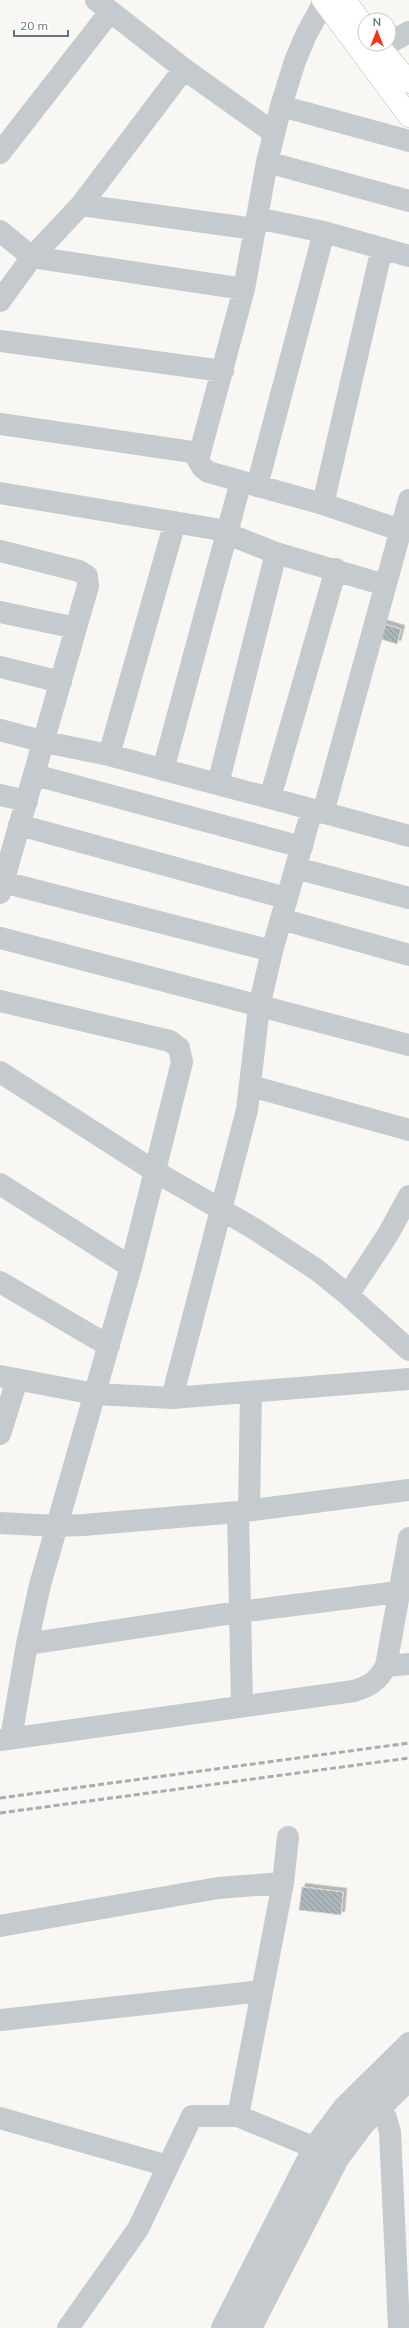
<svg xmlns="http://www.w3.org/2000/svg" width="409" height="2328" viewBox="0 0 409 2328" font-family="Mulish,sans-serif">
  <style>
    .building { fill: url(#building-back-hatch); stroke: #d9d9d6; filter: url(#shadow) }
    .lines { fill: none; stroke-linecap: round; stroke-linejoin: round }
    .highway-casing { stroke: #b7bcbe; stroke-width: 23 }
    .minor { stroke: #c4cacd; stroke-width: 22 }
    .highway { stroke: #fff; stroke-width: 22 }
    .rail { stroke: #a4adb2; stroke-width: 3; stroke-dasharray: 6 3; stroke-linecap: butt }
    .minor-bridge { stroke: #c4cacd; stroke-width: 22 }
  </style>
  <defs>
    <pattern id="building-back-hatch" width="6" height="6" patternUnits="userSpaceOnUse"><rect width="6" height="6" fill="#aab6ba"/><path d="M-1 5l2 2M0 0l6 6M5-1l2 2" fill="none" stroke="#8e999d"/></pattern>
    <filter id="shadow"><feDropShadow dx="3.5" dy="-3.5" stdDeviation="0" flood-color="#0004"/></filter>
  </defs>
  <rect width="100%" height="100%" fill="#f8f7f4"/>
  <path class="building" d="M 381,623 L 401,629 L 397,644 L 377,638 Z
    M 302,1887 L 343,1892 L 341,1915 L 299,1910 Z"/>
  <g class="lines">
    <g class="highway-casing">
      <path id="highway" d="M 323,0 L 409,116
        M 345,0 L 365,28
        M 377,44 L 409,82"/>
    </g>
    <path class="minor" d="M 96,0 L 184,69
      M 324,2 L 306,35 L 295,61 L 281,106 L 267,162 L 244,289 L 198,460 L 202,467 L 208,472 L 323,504 L 400,530
      M 389,43 L 409,32
      M 281,106 L 409,141
      M 0,153 L 110,12
      M 267,162 L 409,201
      M 81,205 L 255,229
      M 257,218 L 324,232 L 409,256
      M 0,231 L 32,257 L 244,289
      M 0,301 L 32,257 L 81,205 L 184,69 L 274,133
      M 0,341 L 223,371
      M 0,424 L 199,453
      M 257,486 L 324,232
      M 0,493 L 215,529 L 276,553 L 385,585
      M 323,504 L 382,248
      M 0,551 L 79,571 L 87,576 L 88,586 L 0,893
      M 0,612 L 76,628
      M 0,667 L 61,682
      M 0,730 L 45,742 L 109,755 L 270,798 L 336,569
      M 109,755 L 175,522
      M 163,770 L 241,481
      M 35,775 L 302,847
      M 218,784 L 276,553
      M 0,795 L 27,801
      M 270,798 L 409,836
      M 323,813 L 409,500
      M 19,825 L 286,898
      M 296,868 L 409,898
      M 3,882 L 272,951
      M 281,919 L 409,955
      M 0,938 L 409,1045
      M 0,1001 L 170,1041 L 179,1048 L 182,1062 L 131,1267 L 40,1585 L 27,1644 L 11,1738
      M 0,1072 L 156,1172 L 253,1228 L 317,1270 L 348,1295 L 409,1350
      M 251,1086 L 409,1130
      M 0,1184 L 131,1267
      M 0,1282 L 109,1346
      M 348,1295 L 387,1236 L 409,1196
      M 0,1376 L 95,1394 L 172,1398 L 409,1379
      M 172,1398 L 247,1110 L 259,1007 L 272,951 L 312,810
      M 0,1434 L 17,1380
      M 249,1510 L 251,1393
      M 238,1512 L 242,1705
      M 0,1523 L 57,1526 L 83,1525 L 238,1512 L 409,1490
      M 27,1644 L 239,1612 L 398,1592
      M 386,1666 L 409,1664
      M 0,1740 L 354,1691 C 370,1686 378,1681 386,1666 L 409,1538
      M 0,1926 L 218,1888 L 283,1883
      M 0,2020 L 262,1991
      M 371,2097 L 386,2118 L 390,2132 L 399,2328
      M 238,2116 L 327,2153
      M 0,2118 L 168,2166
      M 68,2328 L 138,2229 L 192,2116 L 238,2116 L 283,1883 L 288,1837
      M 222,2328 L 314,2147 L 344,2107 L 409,2043
      M 251,2328 L 338,2159 L 364,2124 L 409,2080"/>
    <use href="#highway" class="highway"/>
    <path class="rail" d="M 0,1798 L 409,1743
      M 0,1813 L 409,1758"/>
    <path class="minor-bridge" d="M 237,2328 L 323,2157 L 343,2127 L 409,2060"/>
  </g>
  <g transform="translate(377 32)"><circle r="19" fill="#ffffff" stroke="#bfc9cd"/>
  <path d="M0-3L7 15L0 10L-7 15Z" fill="#f43317"/>
  <text y="-6" font-size="11" font-weight="bold" text-anchor="middle" fill="#5f7782">N</text>
  </g>
  <path d="M14 30v6h54v-6" fill="none" stroke="#5f7782" stroke-width="2"/>
  <text x="20" y="30" font-size="12" fill="#5f7782" stroke="#ffffff" stroke-width="3" paint-order="stroke">20 m</text>
</svg>
